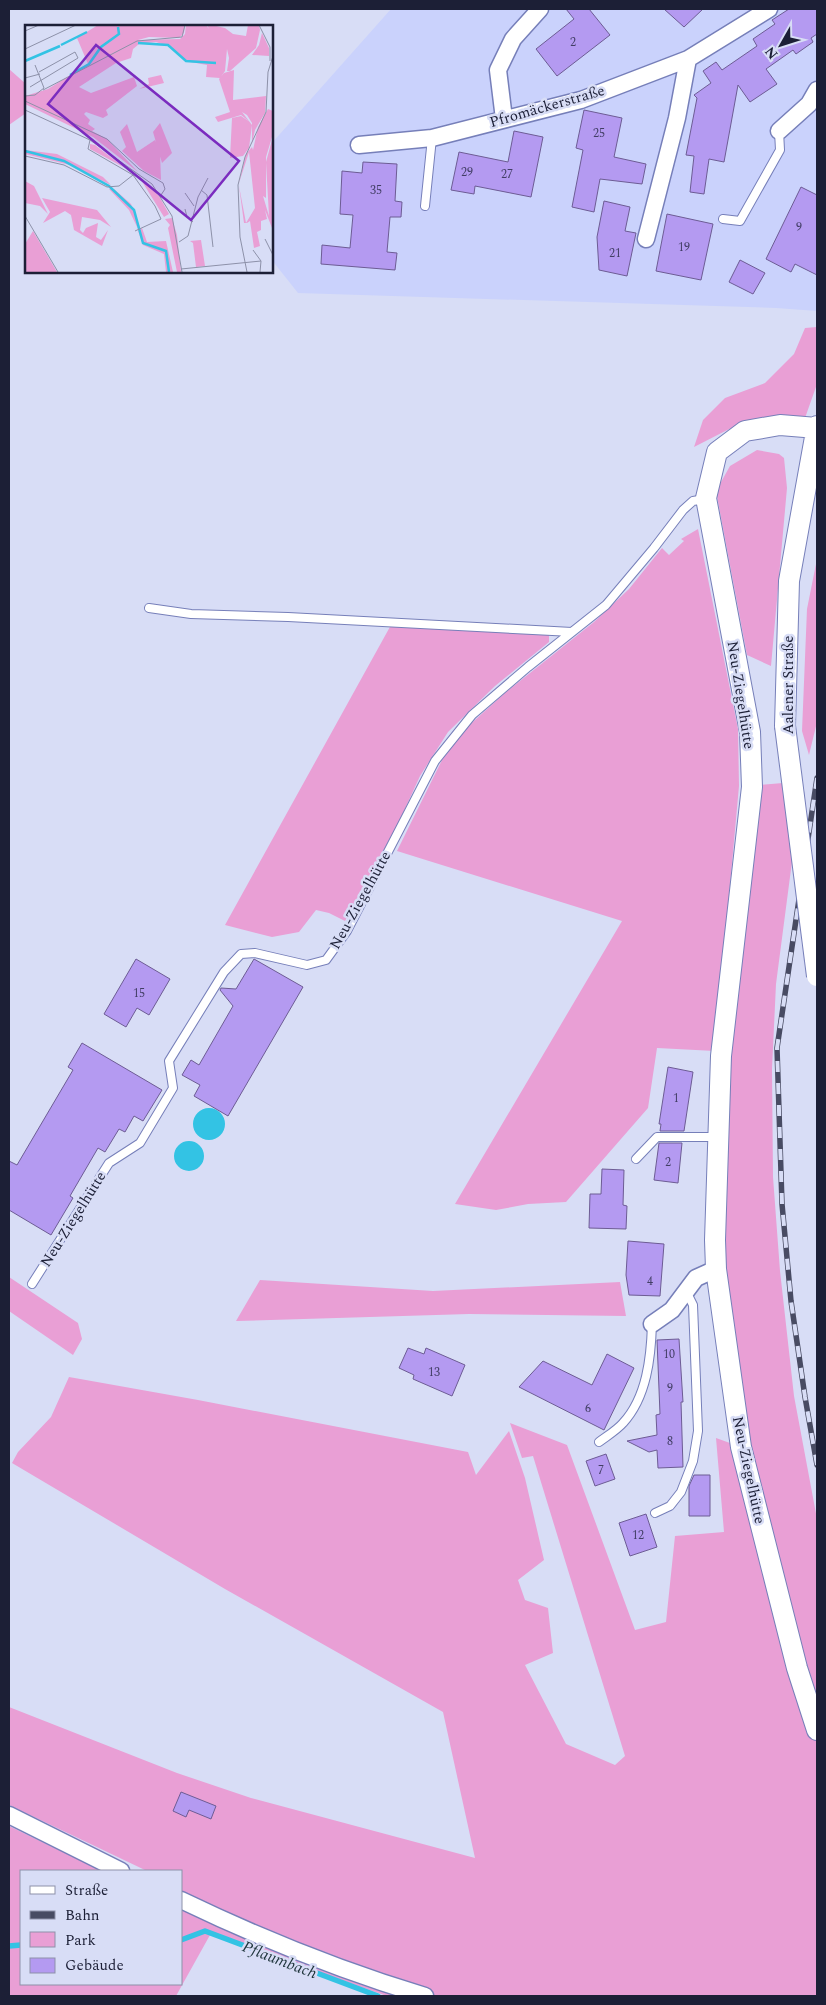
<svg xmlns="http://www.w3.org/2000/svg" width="826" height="2005" viewBox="0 0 826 2005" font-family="Spectral,serif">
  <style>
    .built { fill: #cad2fc }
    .green { fill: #e99fd5 }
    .water { fill: #33c3e4 }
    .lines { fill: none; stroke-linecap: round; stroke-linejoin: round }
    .stream { stroke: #33c3e4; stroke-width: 5.5 }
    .building { fill: #b49af1; stroke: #6d5c94 }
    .service-casing { stroke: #767fb9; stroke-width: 10 }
    .minor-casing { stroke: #767fb9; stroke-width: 19 }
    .tertiary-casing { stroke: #767fb9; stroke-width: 22 }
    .service { stroke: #fff; stroke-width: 8 }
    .minor { stroke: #fff; stroke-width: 16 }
    .tertiary { stroke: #fff; stroke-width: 20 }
    .rail-casing { stroke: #484b63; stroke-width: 5.5 }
    .rail { stroke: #d8ddf6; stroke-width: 4; stroke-dasharray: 11; stroke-linecap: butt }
    .tertiary-bridge-casing { stroke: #767fb9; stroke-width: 22; stroke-linecap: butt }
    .tertiary-bridge { stroke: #fff; stroke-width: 20 }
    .labels { text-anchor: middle; stroke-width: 5; stroke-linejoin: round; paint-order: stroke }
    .number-label { font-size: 12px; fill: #423e65 }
    .street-label { font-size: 15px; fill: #1c1f36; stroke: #d8ddf6 }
    .water-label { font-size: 16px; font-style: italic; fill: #1e343b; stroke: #d8ddf6 }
    .inset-river { fill: none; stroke: #33c3e4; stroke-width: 2.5 }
    .inset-road { fill: none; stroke: #8d91a9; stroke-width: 1 }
    .view { fill: #7b2cbf; fill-opacity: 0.15; stroke: #7b2cbf; stroke-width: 2.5 }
    .inset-edge { fill: none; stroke: #1c1f36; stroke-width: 2.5 }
  </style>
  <rect width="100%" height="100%" fill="#d8ddf6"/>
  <path class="built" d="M 391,9 L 817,9 L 817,311 L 776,308 L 298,293 L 271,259 L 271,144 Z"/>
  <path class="green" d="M 9,69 L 26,84 L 26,113 L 9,125 Z
    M 817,327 L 817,384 L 805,418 L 741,423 L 694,447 L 703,420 L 725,398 L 765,383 L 794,354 L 805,328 Z
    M 757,450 L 779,454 L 784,458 L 787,488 L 771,666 L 747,655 L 716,491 L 730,466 Z
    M 698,529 L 738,729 L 739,786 L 715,1051 L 657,1048 L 648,1108 L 566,1202 L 528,1204 L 496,1210 L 455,1204 L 622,921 L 397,851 L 442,760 L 465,729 L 506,692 L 594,622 L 629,589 L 662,548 L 669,555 L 684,541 L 681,539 Z
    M 817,559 L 817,722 L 809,755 L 802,731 L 807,609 Z
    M 391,625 L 549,635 L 549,642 L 495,686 L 448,732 L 420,776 L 399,822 L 345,921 L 329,913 L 316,910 L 299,932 L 272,937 L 225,925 Z
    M 783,783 L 793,854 L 776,984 L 772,1069 L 773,1177 L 780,1271 L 794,1396 L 817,1519 L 817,1996 L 387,1996 L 210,1935 L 176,1996 L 9,1996 L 9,1826 L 102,1871 L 21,1871 L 21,1984 L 181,1984 L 181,1871 L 147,1871 L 9,1805 L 9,1707 L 177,1773 L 251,1798 L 475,1858 L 443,1712 L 225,1589 L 12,1463 L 18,1452 L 51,1417 L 69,1377 L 198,1400 L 468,1452 L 476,1475 L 509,1431 L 525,1478 L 544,1560 L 518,1580 L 525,1600 L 548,1608 L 553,1653 L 525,1665 L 566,1744 L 615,1765 L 625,1756 L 533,1456 L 522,1458 L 510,1423 L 567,1445 L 635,1630 L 666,1622 L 675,1536 L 724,1532 L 716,1438 L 741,1447 L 748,1445 L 723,1266 L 729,1055 L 758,785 Z
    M 9,1277 L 78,1323 L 82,1339 L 73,1355 L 9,1311 Z
    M 260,1280 L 433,1291 L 620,1282 L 626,1316 L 469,1314 L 236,1321 Z"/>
  <path class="water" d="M193 1124a16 16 0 1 1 32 0a16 16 0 1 1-32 0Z
    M174 1156a15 15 0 1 1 30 0a15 15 0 1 1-30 0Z"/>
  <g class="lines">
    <path class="stream" d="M 181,1940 L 205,1931 L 378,1996
      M 9,1946 L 21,1945"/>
  </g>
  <path class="building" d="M 566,9 L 589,9 L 610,35 L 557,76 L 536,49 L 574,19 Z
    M 664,9 L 703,9 L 684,27 Z
    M 789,9 L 817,9 L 817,34 L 811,38 L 813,42 L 796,54 L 793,50 L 766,69 L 777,84 L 750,102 L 738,85 L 724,162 L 709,159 L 704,194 L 690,192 L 694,156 L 686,155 L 697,98 L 694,95 L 711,83 L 703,71 L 716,62 L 722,70 L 757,46 L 753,39 L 775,24 L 772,20 Z
    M 584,110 L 622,118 L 614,157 L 646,164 L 642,184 L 600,179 L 594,212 L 572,207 L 583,150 L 576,148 Z
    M 514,131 L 543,137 L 531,197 L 475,186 L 474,194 L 451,190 L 459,152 L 508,162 Z
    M 363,162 L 397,164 L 395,201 L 402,202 L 401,217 L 390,217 L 387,252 L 397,253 L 395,270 L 321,264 L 322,245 L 350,248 L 353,215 L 340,214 L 342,171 L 362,173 Z
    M 801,187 L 817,195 L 817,275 L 795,264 L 791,272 L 766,259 Z
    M 604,201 L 630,207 L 625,231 L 636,233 L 627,276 L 599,270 L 597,237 Z
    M 667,214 L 713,224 L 701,280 L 656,271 Z
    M 740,260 L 765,273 L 753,294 L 729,282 Z
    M 136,959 L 170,979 L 149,1015 L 137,1008 L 126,1027 L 104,1014 Z
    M 254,959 L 303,987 L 228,1116 L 194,1096 L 200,1085 L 182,1075 L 191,1060 L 199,1065 L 233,1006 L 220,990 L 221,988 L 236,989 Z
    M 82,1043 L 162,1090 L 143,1121 L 134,1116 L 125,1132 L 119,1129 L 105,1152 L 98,1148 L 70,1196 L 73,1198 L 51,1235 L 9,1210 L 9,1161 L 17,1165 L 73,1070 L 68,1067 Z
    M 668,1067 L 693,1072 L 684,1131 L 660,1131 L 661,1124 L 659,1124 Z
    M 659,1143 L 682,1143 L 678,1183 L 654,1180 Z
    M 602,1169 L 624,1170 L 623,1205 L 627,1206 L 626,1229 L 589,1228 L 590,1194 L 601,1194 Z
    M 628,1241 L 664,1244 L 660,1296 L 629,1295 L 626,1275 Z
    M 679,1339 L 683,1402 L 681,1402 L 683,1467 L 658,1468 L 657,1450 L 649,1452 L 627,1441 L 657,1435 L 656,1415 L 660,1414 L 657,1340 Z
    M 408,1348 L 424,1354 L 426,1348 L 465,1365 L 452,1396 L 413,1379 L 414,1375 L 399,1368 Z
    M 607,1354 L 634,1368 L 604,1430 L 519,1387 L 543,1361 L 592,1385 Z
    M 606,1454 L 615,1479 L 595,1486 L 586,1461 Z
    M 694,1475 L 710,1475 L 710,1516 L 689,1516 L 689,1486 Z
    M 646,1514 L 657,1547 L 630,1556 L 619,1523 Z
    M 181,1792 L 216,1806 L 211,1819 L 189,1810 L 186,1817 L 173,1811 Z"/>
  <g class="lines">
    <g class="service-casing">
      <path id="service" d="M 425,206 L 432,138
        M 723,219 L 740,221 L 780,150 L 779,131
        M 149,608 L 191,614 L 288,617 L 572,632 L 606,605 L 654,548 L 683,510 L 693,501 L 705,499
        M 636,1159 L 657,1137 L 717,1137
        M 32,1284 L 109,1163 L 140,1143 L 173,1088 L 169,1061 L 224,972 L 241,954 L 255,953 L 307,965 L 326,960 L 347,931 L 435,761 L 472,715 L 528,667 L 572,632
        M 599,1442 C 607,1436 617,1430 623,1423 C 647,1397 651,1357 652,1324
        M 655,1513 L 670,1506 L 681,1492 L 693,1461 L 698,1431 L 693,1305 L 686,1291"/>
    </g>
    <g class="minor-casing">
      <path id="minor" d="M 504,119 L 498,70 L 513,39 L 540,9
        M 779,131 L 809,104 L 817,90
        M 359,145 L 432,138 L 581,100 L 688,59 L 769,9
        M 646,239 L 677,118 L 688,59
        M 652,1324 L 672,1310 L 696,1278 L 716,1269
        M 9,1815 L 121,1871
        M 181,1900 C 260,1938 342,1971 425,1996"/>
    </g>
    <g class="tertiary-casing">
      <path id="tertiary" d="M 817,428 L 780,425 L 745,431 L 717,452 L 706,498 L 750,732 L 752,787 L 721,1056 L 715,1240 L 716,1269 L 741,1447 L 797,1668 L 817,1730
        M 785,726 L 789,581 L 817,426"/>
    </g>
    <use href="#service" class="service"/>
    <use href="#minor" class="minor"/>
    <use href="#tertiary" class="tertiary"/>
    <g class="rail-casing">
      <path id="rail" d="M 817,778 L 777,1048 L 782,1204 L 791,1301 L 805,1397 L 817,1465"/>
    </g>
    <use href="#rail" class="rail"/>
    <g class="tertiary-bridge-casing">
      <path id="tertiary-bridge" d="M 785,726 L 817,976"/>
    </g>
    <use href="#tertiary-bridge" class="tertiary-bridge"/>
  </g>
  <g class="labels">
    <g class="number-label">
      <text x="573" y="46">2</text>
      <text x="599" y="137">25</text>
      <text x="467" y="176">29</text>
      <text x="507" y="178">27</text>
      <text x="376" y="194">35</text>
      <text x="799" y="231">9</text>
      <text x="684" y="251">19</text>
      <text x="615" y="257">21</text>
      <text x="139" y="997">15</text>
      <text x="676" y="1102">1</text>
      <text x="668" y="1166">2</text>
      <text x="650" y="1285">4</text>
      <text x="669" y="1358">10</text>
      <text x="434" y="1376">13</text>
      <text x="670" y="1392">9</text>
      <text x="588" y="1412">6</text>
      <text x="670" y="1445">8</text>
      <text x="601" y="1474">7</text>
      <text x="638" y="1539">12</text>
    </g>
    <g class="street-label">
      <text transform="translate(547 106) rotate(-16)" y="5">Pfromäckerstraße</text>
      <text transform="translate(788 685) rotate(-90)" y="5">Aalener Straße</text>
      <text transform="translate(741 695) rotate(81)" y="5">Neu-Ziegelhütte</text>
      <text transform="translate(360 900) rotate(-61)" y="5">Neu-Ziegelhütte</text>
      <text transform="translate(73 1219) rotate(-58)" y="5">Neu-Ziegelhütte</text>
      <text transform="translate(749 1470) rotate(78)" y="5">Neu-Ziegelhütte</text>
    </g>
    <g class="water-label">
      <text transform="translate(280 1959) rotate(21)" y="6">Pflaumbach</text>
    </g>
  </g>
  <g transform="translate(25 25)">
    <rect width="248" height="248" fill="#d8ddf6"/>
    <path d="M 73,0 L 160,0 L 159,8 L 154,13 L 124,12 L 113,15 L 155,14 L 160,9 L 161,0 L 181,0 L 184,4 L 182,0 L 187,0 L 200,3 L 208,9 L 221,11 L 223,0 L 234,0 L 235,5 L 231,23 L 205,46 L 202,46 L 204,33 L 202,24 L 200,46 L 195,53 L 181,52 L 182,40 L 160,36 L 146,22 L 131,17 L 114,19 L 108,24 L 106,33 L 91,38 L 54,62 L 66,68 L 109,52 L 112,61 L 81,85 L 83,90 L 78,93 L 61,87 L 59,89 L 65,95 L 63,99 L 70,104 L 67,106 L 82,114 L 113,147 L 68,112 L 0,79 L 0,71 L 23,64 L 63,39 L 52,13 ZM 237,8 L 244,23 L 244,31 L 227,30 L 234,20 ZM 209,45 L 208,75 L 241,71 L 240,88 L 230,105 L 227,118 L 227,98 L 222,90 L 217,87 L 227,100 L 224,123 L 218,131 L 205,133 L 207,93 L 216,91 L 225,97 L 216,90 L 193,97 L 190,92 L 205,87 L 194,54 L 199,48 ZM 136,50 L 139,58 L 114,64 L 124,59 L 123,53 ZM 243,84 L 248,86 L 247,112 L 241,132 L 241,173 L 238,171 L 244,191 L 241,137 L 247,115 L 247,203 L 240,185 L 242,194 L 236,196 L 236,205 L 232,207 L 235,221 L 229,223 L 225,196 L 222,198 L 219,198 L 214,161 L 221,198 L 230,183 L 224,127 L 214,158 L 221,129 L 227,122 L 228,125 L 233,102 ZM 135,98 L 147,128 L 137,138 L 128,107 ZM 102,99 L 112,127 L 130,115 L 135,127 L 136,155 L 119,146 L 97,126 L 101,122 L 95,107 ZM 65,119 L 70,120 L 100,143 L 65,124 ZM 0,125 L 32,129 L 78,152 L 86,160 L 45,140 L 0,129 ZM 113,150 L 134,171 L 144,189 L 139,192 ZM 0,156 L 9,161 L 23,189 L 15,181 L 0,178 ZM 84,164 L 89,164 L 106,179 L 115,202 L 113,204 L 104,185 ZM 17,173 L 72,185 L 86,202 L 75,195 L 57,192 L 55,205 L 58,208 L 61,203 L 73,198 L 71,212 L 76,215 L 83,205 L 77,221 L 49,205 L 46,190 L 40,186 L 18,198 L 25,187 ZM 147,193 L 152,210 L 156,247 L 152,247 L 143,203 L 145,200 L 140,194 ZM 117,203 L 122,217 L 141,216 L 148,247 L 141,247 L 139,229 L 118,220 L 113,206 ZM 8,206 L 32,247 L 0,247 L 0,219 ZM 176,215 L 180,241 L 171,242 L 168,218 L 165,216 Z" fill="#e99fd5"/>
    <path class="inset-river" d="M 113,18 L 143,20 L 161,36 L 191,38M 36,20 L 62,7M 0,36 L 35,21M 45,50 L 64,39 L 76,22 L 94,9 L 93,2M 0,126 L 39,136 L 84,161 L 109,185 L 118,218 L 141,226 L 144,247"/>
    <path class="inset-road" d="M 234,0 L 245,22 L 245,36M 0,6 L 14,0M 0,24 L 51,0M 0,53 L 15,49M 5,62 L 53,33 L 50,27 L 14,47M 18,65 L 112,16 L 157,12 L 160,0M 0,71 L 10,70 L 19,63 L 10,40M 0,76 L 82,114 L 114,144 L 138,158 L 140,164 L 136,170M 0,85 L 65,115 L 127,159 L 147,191 L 157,247M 65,115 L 63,124 L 108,150 L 130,181 L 136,194 L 110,206M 0,131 L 39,140 L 82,162 L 94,161 L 108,150M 176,165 L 182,170 L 188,222M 160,168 L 169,181M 160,184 L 162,192 L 168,197M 0,191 L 33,247M 240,214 L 248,230M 154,217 L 163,211 L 173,172 L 183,153M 228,225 L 236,236 L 235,247M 156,244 L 236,236M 222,247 L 215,212 L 213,160 L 220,132 L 241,87 L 243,47 L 248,31"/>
    <path class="view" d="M 71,20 L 214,136 L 166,195 L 23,79 Z"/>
    <rect width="248" height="248" class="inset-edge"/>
  </g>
  <rect width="826" height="2005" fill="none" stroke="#1c1f36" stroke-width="20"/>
  <rect x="20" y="1870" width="162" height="115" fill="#d8ddf6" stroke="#8d91a9"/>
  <rect x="30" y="1886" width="25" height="8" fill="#ffffff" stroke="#8d91a9"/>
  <text x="65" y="1895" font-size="15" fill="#1c1f36">Straße</text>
  <rect x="30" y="1911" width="25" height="8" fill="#484b63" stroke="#8d91a9"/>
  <text x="65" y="1920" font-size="15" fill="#1c1f36">Bahn</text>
  <rect x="30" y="1932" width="25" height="15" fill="#e99fd5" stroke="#8d91a9"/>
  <text x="65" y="1945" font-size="15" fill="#1c1f36">Park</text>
  <rect x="30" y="1958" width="25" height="15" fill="#b49af1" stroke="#8d91a9"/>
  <text x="65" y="1970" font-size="15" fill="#1c1f36">Gebäude</text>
  <g transform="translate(781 45) rotate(231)" stroke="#d8ddf6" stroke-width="4" paint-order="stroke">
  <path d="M0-4L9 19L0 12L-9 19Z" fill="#1c1f36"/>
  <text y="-8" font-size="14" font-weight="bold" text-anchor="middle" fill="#1c1f36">N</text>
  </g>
</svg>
